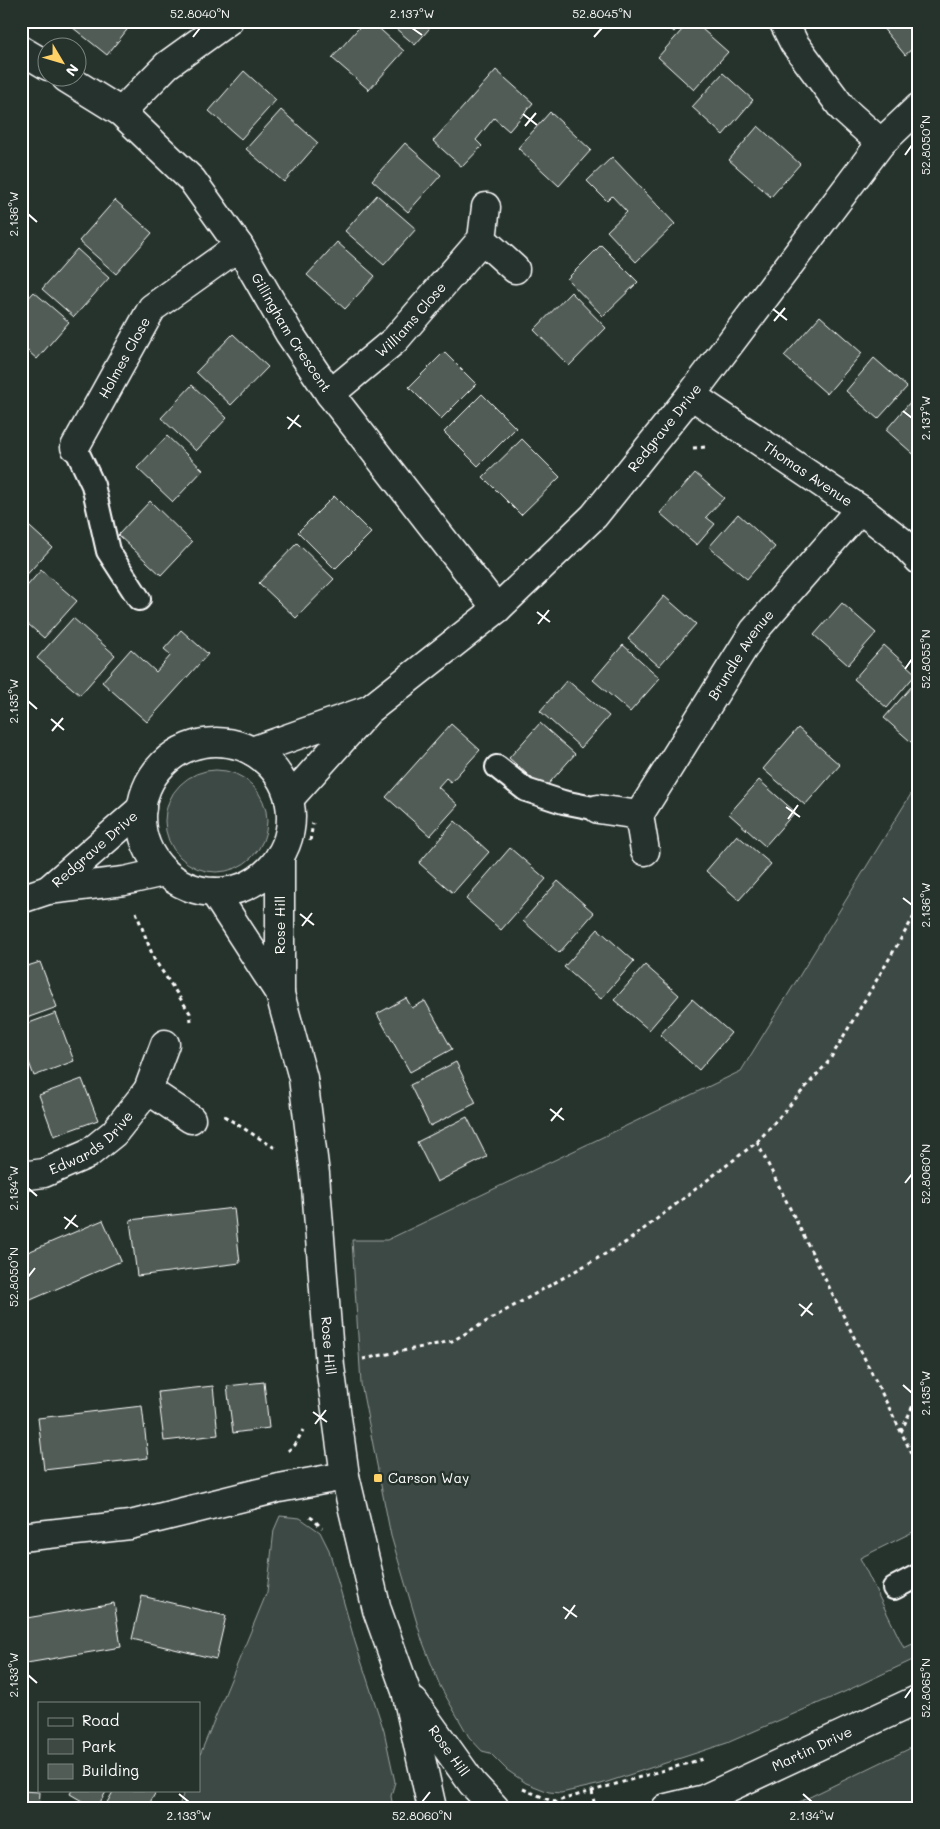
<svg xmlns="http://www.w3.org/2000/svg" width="940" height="1829" viewBox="0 0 940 1829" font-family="Mali,sans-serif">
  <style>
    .green { fill: #3e4944; stroke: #9ea4a2 }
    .building { fill: #515c57; stroke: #fff }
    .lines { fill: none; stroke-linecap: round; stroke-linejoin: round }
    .service-casing { stroke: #fff; stroke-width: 26 }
    .minor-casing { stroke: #fff; stroke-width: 31 }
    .tertiary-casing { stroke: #fff; stroke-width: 31 }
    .path { stroke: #fff; stroke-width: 3; stroke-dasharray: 4 4; stroke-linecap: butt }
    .service { stroke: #26332d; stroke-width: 22 }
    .minor { stroke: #26332d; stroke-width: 28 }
    .tertiary { stroke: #26332d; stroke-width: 28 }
    .ticks { fill: none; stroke: #fff; stroke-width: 2 }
    .poi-dot { fill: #ffd166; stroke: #26332d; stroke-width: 2 }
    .labels { text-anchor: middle; stroke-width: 5; stroke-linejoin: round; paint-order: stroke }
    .street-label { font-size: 14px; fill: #fff; stroke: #26332d }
    .poi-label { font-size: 14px; fill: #fff; stroke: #26332d; text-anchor: start }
    .neatline { fill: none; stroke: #fff; stroke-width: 2 }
    .ticks-label { font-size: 12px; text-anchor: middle; fill: #fff }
  </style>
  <rect width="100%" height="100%" fill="#26332d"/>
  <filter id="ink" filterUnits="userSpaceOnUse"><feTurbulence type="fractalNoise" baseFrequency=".02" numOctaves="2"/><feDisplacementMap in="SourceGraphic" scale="10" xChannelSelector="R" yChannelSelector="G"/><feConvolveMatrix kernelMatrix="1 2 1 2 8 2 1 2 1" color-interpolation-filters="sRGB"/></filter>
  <g filter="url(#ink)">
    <path class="green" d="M165 821a51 51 0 1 1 102 0a51 51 0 1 1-102 0Z
      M 919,781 L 919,1529 L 860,1558 L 904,1648 L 919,1641 L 919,1657 L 842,1693 L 727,1743 L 601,1784 L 561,1793 L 549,1792 L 526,1783 L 507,1770 L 490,1753 L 482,1751 L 469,1737 L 440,1686 L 422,1640 L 391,1536 L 361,1384 L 352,1240 L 387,1240 L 741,1071 Z
      M 280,1516 L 300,1518 L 320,1532 L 329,1550 L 355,1642 L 384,1731 L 395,1782 L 391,1796 L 393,1808 L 178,1808 L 185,1790 L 199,1790 L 199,1757 L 267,1592 L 274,1530 Z
      M 919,1744 L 919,1808 L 787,1808 Z"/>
    <path class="building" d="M 77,21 L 134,21 L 107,55 L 72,27 Z
      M 365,21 L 371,21 L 404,51 L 369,90 L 332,58 Z
      M 387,21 L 436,21 L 415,45 Z
      M 662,21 L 683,21 L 674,32 Z
      M 690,21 L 693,21 L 728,52 L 694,90 L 658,57 Z
      M 877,21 L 919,21 L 919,43 L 905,55 Z
      M 496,70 L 533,103 L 509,131 L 494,118 L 476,140 L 482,146 L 462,167 L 433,141 Z
      M 244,71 L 276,100 L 241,139 L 209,111 Z
      M 723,73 L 753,100 L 723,135 L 692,107 Z
      M 21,108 L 28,114 L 21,121 Z
      M 281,110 L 318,143 L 284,182 L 246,149 Z
      M 550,112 L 591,150 L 559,186 L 518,148 Z
      M 758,126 L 800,164 L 771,197 L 729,160 Z
      M 405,143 L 441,175 L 408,212 L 372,180 Z
      M 612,157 L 675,224 L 636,262 L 607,231 L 627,212 L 612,196 L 607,201 L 587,181 Z
      M 377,195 L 416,229 L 384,265 L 345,231 Z
      M 115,200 L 152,233 L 116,274 L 79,241 Z
      M 337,242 L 375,276 L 345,309 L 307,275 Z
      M 601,245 L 638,282 L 603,316 L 567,279 Z
      M 77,249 L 109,278 L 74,317 L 42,289 Z
      M 34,292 L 69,322 L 37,359 L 21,345 L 21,306 Z
      M 571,292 L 606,328 L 569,366 L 534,330 Z
      M 820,316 L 862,353 L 827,394 L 784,356 Z
      M 233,334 L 268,367 L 231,405 L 196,372 Z
      M 444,352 L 476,384 L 441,419 L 409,387 Z
      M 874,358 L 907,387 L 878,419 L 846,391 Z
      M 192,385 L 227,418 L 196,451 L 161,418 Z
      M 482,394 L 516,428 L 478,466 L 444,432 Z
      M 917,394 L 919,396 L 919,459 L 886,430 Z
      M 167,436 L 203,470 L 173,502 L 137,468 Z
      M 522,439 L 560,477 L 521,515 L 483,477 Z
      M 695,473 L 724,498 L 706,517 L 715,524 L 697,545 L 660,513 Z
      M 334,496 L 371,533 L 335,569 L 298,532 Z
      M 150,501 L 192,542 L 161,575 L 118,535 Z
      M 738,514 L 775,547 L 747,579 L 709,547 Z
      M 21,519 L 52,547 L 21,581 Z
      M 297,543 L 334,579 L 296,618 L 259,583 Z
      M 41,570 L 77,601 L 44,638 L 21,618 L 21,593 Z
      M 664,596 L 696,624 L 659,666 L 628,639 Z
      M 842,603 L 876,633 L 848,665 L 814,635 Z
      M 73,618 L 115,655 L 80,695 L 37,658 Z
      M 181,630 L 208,654 L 147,722 L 102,682 L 131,649 L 156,672 L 171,655 L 164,649 Z
      M 623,645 L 660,678 L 630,712 L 593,680 Z
      M 884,645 L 916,674 L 887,708 L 854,679 Z
      M 918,679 L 919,680 L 919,749 L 884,718 Z
      M 567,680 L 609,716 L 581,748 L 540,711 Z
      M 540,723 L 575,754 L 544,789 L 509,758 Z
      M 451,724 L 480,750 L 451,782 L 446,778 L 438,787 L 458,805 L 430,836 L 386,797 Z
      M 798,728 L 840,765 L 805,805 L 763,769 Z
      M 759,780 L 795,812 L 765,846 L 729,814 Z
      M 455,821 L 489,852 L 453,893 L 419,863 Z
      M 737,835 L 771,864 L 739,900 L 706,871 Z
      M 510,848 L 546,879 L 501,930 L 466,899 Z
      M 558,881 L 594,913 L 559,953 L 523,921 Z
      M 598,929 L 634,961 L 601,999 L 564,967 Z
      M 40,962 L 57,1007 L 21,1020 L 21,968 Z
      M 645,965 L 679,995 L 649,1030 L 614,1000 Z
      M 406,998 L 412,1008 L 425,1001 L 452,1049 L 410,1072 L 377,1014 Z
      M 692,999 L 731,1033 L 699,1070 L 660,1035 Z
      M 56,1013 L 74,1061 L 34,1076 L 21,1041 L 21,1026 Z
      M 456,1062 L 476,1103 L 430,1126 L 410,1085 Z
      M 82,1079 L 98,1120 L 54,1136 L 39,1095 Z
      M 467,1117 L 487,1157 L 437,1182 L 417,1142 Z
      M 234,1208 L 240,1263 L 137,1276 L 130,1220 Z
      M 103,1220 L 121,1261 L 26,1302 L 21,1291 L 21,1255 Z
      M 264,1382 L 269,1428 L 233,1433 L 227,1386 Z
      M 213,1386 L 218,1435 L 164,1441 L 158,1392 Z
      M 142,1406 L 148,1458 L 44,1470 L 38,1418 Z
      M 142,1596 L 226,1616 L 216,1659 L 132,1639 Z
      M 114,1603 L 121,1647 L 21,1664 L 21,1619 Z
      M 72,1790 L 107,1790 L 97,1808 L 94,1808 L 70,1794 Z
      M 114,1790 L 157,1790 L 147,1808 L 104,1808 Z
      M 21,1791 L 40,1792 L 39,1808 L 21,1808 Z"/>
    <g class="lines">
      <g class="service-casing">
        <path id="service" d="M 75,447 L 93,485 L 108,551 L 139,599
          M 497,767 L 526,790 L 563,802 L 598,809
          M 894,1588 L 919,1575"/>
      </g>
      <g class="minor-casing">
        <g id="minor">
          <path d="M 783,21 L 794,43 L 843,109 L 881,143"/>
          <path d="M 21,50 L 48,66"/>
          <path id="s1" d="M 66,78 L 121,112 L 192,180 L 239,246 L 289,333 L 330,394 L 497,609"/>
          <path d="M 121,112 L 167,65 L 228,21"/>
          <path d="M 486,207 L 482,239 L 515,269"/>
          <path id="s2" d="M 330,394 L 395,340 L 482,239"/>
          <path id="s3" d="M 691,395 L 860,509 L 902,542 L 919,560"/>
          <path id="s4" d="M 75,447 L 152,308 L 239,246"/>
          <path d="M 252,751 L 368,710"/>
          <path id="s5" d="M 289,799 L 369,710 L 497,609 L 594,516 L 691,395 L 881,143 L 919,107"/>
          <path d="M 598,809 L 639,815 L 645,851"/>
          <path id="s6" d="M 639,815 L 754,631 L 860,509"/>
          <path d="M 148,1090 L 191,1119"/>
          <path id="s7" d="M 21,1176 L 44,1173 L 88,1154 L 114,1133 L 148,1090 L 165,1044"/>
          <path d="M 21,1537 L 130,1525 L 279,1488 L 345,1476"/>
        </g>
      </g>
      <g class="tertiary-casing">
        <g id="tertiary">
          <circle cx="216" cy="817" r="75"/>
          <path id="s8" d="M 280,856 L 280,994 L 303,1078 L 315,1174 L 330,1366 L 345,1476 L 377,1610 L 406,1691 L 432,1808"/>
          <path id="s9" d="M 48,890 L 142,808"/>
          <path d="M 214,892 L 280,994"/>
          <path d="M 21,899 L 48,890 L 124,881 L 164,872"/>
          <path id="s10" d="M 414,1702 L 472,1783 L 495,1808"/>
          <path id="s11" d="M 666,1808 L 704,1799 L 919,1699"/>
        </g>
      </g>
      <path class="path" d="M 693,448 L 706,447
        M 310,841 L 313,823
        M 136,912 L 154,959 L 190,1013 L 191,1021
        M 224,1116 L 278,1150
        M 757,1142 L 919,1468
        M 363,1359 L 452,1341 L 628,1241 L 757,1142 L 829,1061 L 919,908
        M 901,1432 L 919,1392
        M 288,1451 L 295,1445 L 303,1430
        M 310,1517 L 313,1519 L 322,1528
        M 523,1789 L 554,1802 L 706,1758
        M 592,1791 L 595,1808"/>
      <use href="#service" class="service"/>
      <use href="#minor" class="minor"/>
      <use href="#tertiary" class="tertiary"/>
    </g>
  </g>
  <path class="ticks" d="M 412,28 L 422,35M 193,37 L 200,28M 594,37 L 602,28M 523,114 L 537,125M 525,126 L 536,113M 905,155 L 912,145M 28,214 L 37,222M 773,309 L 787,320M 774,321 L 785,308M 903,411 L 912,418M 287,417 L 301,427M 288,429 L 299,415M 537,612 L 550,622M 538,624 L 549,610M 905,669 L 912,659M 28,701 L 37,709M 51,719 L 64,730M 52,731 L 63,718M 786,807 L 800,817M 788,819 L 798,805M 903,898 L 912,905M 300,914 L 314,925M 302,926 L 312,913M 550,1109 L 564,1120M 551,1121 L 562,1108M 905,1183 L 912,1174M 28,1188 L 37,1196M 64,1217 L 78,1227M 65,1229 L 76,1215M 28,1277 L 35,1268M 799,1304 L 813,1315M 801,1316 L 812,1303M 903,1385 L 912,1393M 313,1412 L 327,1422M 315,1424 L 326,1410M 563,1607 L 577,1617M 565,1619 L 575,1605M 28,1675 L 37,1683M 905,1698 L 912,1688M 179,1794 L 189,1802M 803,1794 L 812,1802M 422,1802 L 430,1792"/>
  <rect class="poi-dot" x="373" y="1473" width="10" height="10" rx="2.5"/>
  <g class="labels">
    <g class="street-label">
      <text dy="5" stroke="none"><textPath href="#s2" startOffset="110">Williams Close</textPath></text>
      <text dy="5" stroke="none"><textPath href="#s1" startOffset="345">Gillingham Crescent</textPath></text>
      <text dy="5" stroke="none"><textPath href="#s4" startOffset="102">Holmes Close</textPath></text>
      <text dy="5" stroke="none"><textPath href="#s5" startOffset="530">Redgrave Drive</textPath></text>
      <text dy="5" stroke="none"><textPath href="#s3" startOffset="141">Thomas Avenue</textPath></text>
      <text dy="5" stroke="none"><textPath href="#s6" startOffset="190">Brundle Avenue</textPath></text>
      <text dy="5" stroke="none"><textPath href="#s9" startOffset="62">Redgrave Drive</textPath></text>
      <text transform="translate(280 925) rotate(-90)" y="5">Rose Hill</text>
      <text dy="5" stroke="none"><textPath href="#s7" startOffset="80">Edwards Drive</textPath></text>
      <text dy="5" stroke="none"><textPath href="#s8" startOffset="494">Rose Hill</textPath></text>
      <text dy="5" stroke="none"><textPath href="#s11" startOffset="158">Martin Drive</textPath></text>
      <text dy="5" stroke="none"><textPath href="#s10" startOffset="60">Rose Hill</textPath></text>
    </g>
    <g class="poi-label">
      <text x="388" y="1483">Carson Way</text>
    </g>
  </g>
  <rect width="940" height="1829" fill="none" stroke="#26332d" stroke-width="55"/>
  <rect x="38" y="1702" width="162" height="90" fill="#26332d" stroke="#7d8581"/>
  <rect x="48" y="1718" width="25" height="8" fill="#26332d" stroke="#7d8581"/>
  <text x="82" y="1726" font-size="15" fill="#ffffff">Road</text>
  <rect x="48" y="1739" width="25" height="15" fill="#3e4944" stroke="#7d8581"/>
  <text x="82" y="1752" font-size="15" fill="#ffffff">Park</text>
  <rect x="48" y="1764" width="25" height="15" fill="#515c57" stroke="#7d8581"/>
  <text x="82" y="1776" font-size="15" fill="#ffffff">Building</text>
  <g transform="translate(62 62) rotate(128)"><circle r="24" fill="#26332d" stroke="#7d8581"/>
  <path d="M0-4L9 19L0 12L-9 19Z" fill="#ffd166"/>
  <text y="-8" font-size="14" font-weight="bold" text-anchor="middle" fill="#ffffff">N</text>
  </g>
  <rect x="28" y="28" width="884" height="1774" class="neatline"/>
  <g class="ticks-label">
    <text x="200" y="18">52.8040°N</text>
    <text x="412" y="18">2.137°W</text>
    <text x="602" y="18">52.8045°N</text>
    <text transform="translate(926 145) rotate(-90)" y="4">52.8050°N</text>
    <text transform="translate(14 214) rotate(-90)" y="4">2.136°W</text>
    <text transform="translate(926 418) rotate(-90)" y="4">2.137°W</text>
    <text transform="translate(926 659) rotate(-90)" y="4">52.8055°N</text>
    <text transform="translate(14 701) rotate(-90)" y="4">2.135°W</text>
    <text transform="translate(926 905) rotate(-90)" y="4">2.136°W</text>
    <text transform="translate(926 1174) rotate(-90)" y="4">52.8060°N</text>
    <text transform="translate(14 1188) rotate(-90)" y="4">2.134°W</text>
    <text transform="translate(14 1277) rotate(-90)" y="4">52.8050°N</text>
    <text transform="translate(926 1393) rotate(-90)" y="4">2.135°W</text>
    <text transform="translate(14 1675) rotate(-90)" y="4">2.133°W</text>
    <text transform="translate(926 1688) rotate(-90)" y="4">52.8065°N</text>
    <text x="189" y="1820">2.133°W</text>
    <text x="422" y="1820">52.8060°N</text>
    <text x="812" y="1820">2.134°W</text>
  </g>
</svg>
